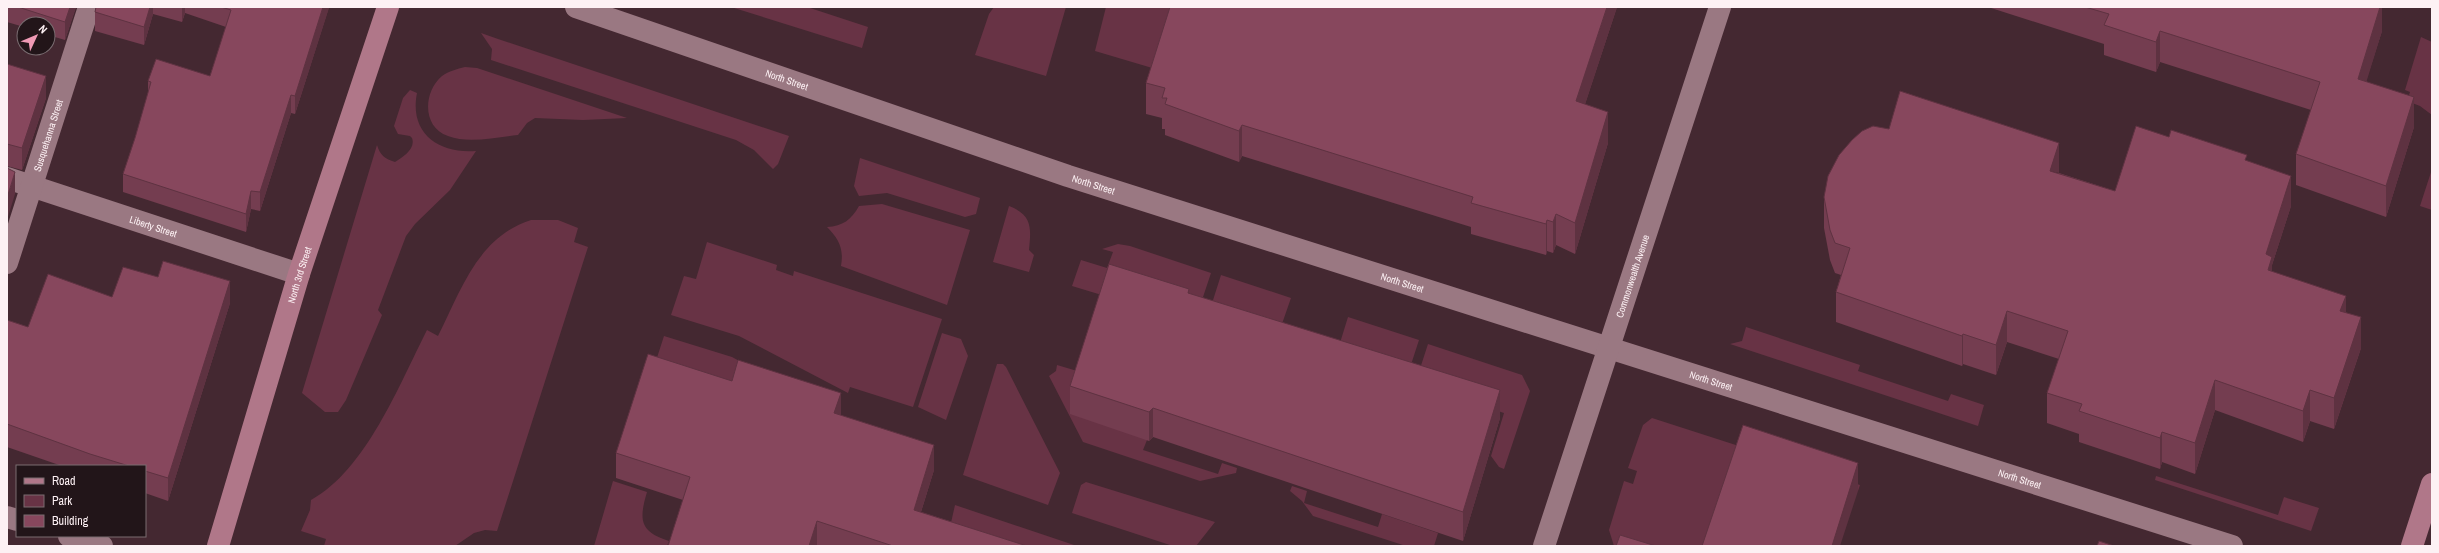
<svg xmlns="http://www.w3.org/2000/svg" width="2439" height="553" viewBox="0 0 2439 553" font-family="'Archivo Narrow',sans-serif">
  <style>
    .green { fill: #683345 }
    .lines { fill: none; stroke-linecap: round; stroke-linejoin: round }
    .minor { stroke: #9a7882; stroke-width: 22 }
    .major { stroke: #b07789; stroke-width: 22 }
    .wall { fill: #743d50 }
    .shaded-wall { fill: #5e3241 }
    .building { fill: #87475d; stroke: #5e3241 }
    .labels { text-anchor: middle; stroke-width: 4; stroke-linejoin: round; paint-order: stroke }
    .street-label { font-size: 10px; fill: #fdf1f4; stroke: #221519 }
  </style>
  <rect width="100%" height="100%" fill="#442831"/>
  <path class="green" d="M 731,7 L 807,7 L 868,27 L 862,48 Z
    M 994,7 L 1066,7 L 1046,76 L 975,55 L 989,14 Z
    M 1106,7 L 1179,7 L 1159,70 L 1095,51 Z
    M 481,33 L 498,39 L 789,136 L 778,164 L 773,169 L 754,150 L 736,140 L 491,60 L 492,49 Z
    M 2421,37 L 2432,42 L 2432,115 L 2420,106 L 2407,101 L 2410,92 L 2405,90 Z
    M 465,67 L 477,68 L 627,118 L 583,120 L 535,118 L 527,123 L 518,135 C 496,137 469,144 448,136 C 422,127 423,92 442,76 C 449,71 457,69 465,67 Z
    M 410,90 L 417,93 C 409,133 438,154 476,151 L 450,190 L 415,224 L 406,236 L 378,310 L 382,315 L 346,400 L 338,412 L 325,412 L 302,393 L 377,145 C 380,155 385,159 395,162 C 403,157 416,149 412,138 L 410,136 L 398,134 L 394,126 L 403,98 Z
    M 860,158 L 980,198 L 976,214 L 965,217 L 887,193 L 859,196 L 854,186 Z
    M 2432,169 L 2432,210 L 2420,206 Z
    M 882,204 L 970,230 L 947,305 L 841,266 C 844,249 839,239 827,227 C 843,226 851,220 859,206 Z
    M 1009,206 C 1033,215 1031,229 1029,250 L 1034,255 L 1029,272 L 993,262 Z
    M 531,220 L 558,220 L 578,228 L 574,242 L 588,247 L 497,531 L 485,530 L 474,533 L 455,546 L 324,546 L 326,539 L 301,531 L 310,510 L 311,500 C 366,470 399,385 427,330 L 438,336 C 461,290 478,237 531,220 Z
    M 707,242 L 777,265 L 776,270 L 793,276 L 794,271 L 942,319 L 913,407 L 850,387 L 848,393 L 739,336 L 671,315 L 684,276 L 696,279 Z
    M 1118,244 L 1130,246 L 1211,273 L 1197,315 L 1105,296 L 1072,286 L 1081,260 L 1107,268 L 1113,252 L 1102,249 Z
    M 1221,275 L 1291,298 L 1276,341 L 1207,319 Z
    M 1348,317 L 1419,340 L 1405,383 L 1335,359 Z
    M 1746,327 L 1860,365 L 1858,371 L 1948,401 L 1951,394 L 1984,405 L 1978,426 L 1730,344 L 1742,341 Z
    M 942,333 L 961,339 L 968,356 L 946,420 L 918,407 Z
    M 664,336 L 732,357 L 841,417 L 653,370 Z
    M 1428,344 L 1522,375 L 1530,391 L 1504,469 L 1499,467 L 1491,456 L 1504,413 L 1415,384 Z
    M 997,364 L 1003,364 L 1006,367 L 1060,473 L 1048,505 L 963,475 Z
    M 1057,365 L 1084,373 L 1147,440 L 1143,450 L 1218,474 L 1222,463 L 1237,468 L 1236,473 L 1200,481 L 1083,442 L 1049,376 L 1056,371 Z
    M 1652,418 L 1860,485 L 1858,491 L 1743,454 L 1711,546 L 1614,546 L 1609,530 L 1624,481 L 1633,484 L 1637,471 L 1628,468 L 1643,425 Z
    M 2156,476 L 2278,515 L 2284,497 L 2319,508 L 2311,531 L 2155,480 Z
    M 613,481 L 647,492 C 639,519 639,532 669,541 L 667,546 L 594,546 Z
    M 1086,482 L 1215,522 L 1196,546 L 1173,546 L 1072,513 L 1081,485 Z
    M 1292,486 L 1307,491 L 1304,503 L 1378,527 L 1382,514 L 1438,533 L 1434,546 L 1406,546 L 1313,516 L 1302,501 L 1290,491 Z
    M 955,505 L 1077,546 L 946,545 Z"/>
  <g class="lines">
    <g class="minor">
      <path id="s1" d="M 576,7 L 1068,176 L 2232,546"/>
      <path id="s2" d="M 7,178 L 299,274"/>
      <path id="s3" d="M 7,263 L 89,7"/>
      <path d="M 7,517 L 17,520"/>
      <path d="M 69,536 L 102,546"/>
      <path id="s4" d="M 1544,546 L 1720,7"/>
    </g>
    <g class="major">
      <path id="s5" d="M 218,546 L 299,274 L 388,7"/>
      <path d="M 2412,546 L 2432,484"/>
    </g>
  </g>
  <path class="wall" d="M 7,7 L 76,7 L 65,40 L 48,35 L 48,24 L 24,24 L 24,27 L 7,22 Z
    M 96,7 L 329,7 L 295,114 L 291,113 L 260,211 L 251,209 L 246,232 L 123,192 L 123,174 L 135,138 L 148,94 L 148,81 L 210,76 L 226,27 L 185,13 L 182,22 L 153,14 L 144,45 L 95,31 L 95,12 Z
    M 1170,7 L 1617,7 L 1585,104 L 1608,143 L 1575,254 L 1556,245 L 1553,253 L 1547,251 L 1546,255 L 1471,234 L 1471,227 L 1242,156 L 1239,162 L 1165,135 L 1165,129 L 1162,129 L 1162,118 L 1146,114 L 1146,83 Z
    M 1988,7 L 2382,7 L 2382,31 L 2366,81 L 2414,127 L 2386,217 L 2296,185 L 2296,154 L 2311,110 L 2160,62 L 2156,72 L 2104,55 L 2104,44 Z
    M 7,64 L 46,98 L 22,170 L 7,166 Z
    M 2169,137 L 2247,161 L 2291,206 L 2272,265 L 2272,271 L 2346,312 L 2361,348 L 2334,429 L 2310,421 L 2303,442 L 2215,410 L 2195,474 L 2162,462 L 2160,469 L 2079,442 L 2079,434 L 2047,423 L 2047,393 L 2059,359 L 2007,342 L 1996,375 L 1963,364 L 1962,366 L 1836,322 L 1836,292 L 1841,275 L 1835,273 L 1830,260 L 1824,228 L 1824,197 L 2059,173 L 2115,191 Z
    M 1189,294 L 1500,418 L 1463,541 L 1153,437 L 1149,441 L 1070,414 L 1070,386 Z
    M 112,297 L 230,303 L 168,501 L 145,493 L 145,466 L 62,466 L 7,447 L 7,320 L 28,327 Z
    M 732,381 L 841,415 L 934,470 L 921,512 L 1027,546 L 818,546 L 683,500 L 616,478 L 616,453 Z"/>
  <path class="shaded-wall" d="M 70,7 L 76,7 L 65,40 L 65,22 Z
    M 150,7 L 153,7 L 153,14 L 144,45 L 144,27 Z
    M 182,7 L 185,7 L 185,13 L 182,22 Z
    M 323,7 L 329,7 L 329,8 L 295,114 L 295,96 Z
    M 1607,7 L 1617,7 L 1576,132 L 1576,101 Z
    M 2380,7 L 2382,7 L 2382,31 L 2358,109 L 2358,79 Z
    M 2160,31 L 2160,62 L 2156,72 L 2156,42 Z
    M 46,76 L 46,98 L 22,170 L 22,148 Z
    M 291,95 L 291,113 L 260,211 L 260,192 Z
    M 2414,97 L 2414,127 L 2386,217 L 2386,186 Z
    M 1608,112 L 1608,143 L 1575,254 L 1575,223 Z
    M 1242,125 L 1242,156 L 1239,162 L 1239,131 Z
    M 2059,143 L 2059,173 L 2050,171 Z
    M 15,172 L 15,194 L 7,220 L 7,198 Z
    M 2291,176 L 2291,206 L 2272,265 L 2272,287 L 2266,254 Z
    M 251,191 L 251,209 L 246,232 L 246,214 Z
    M 1556,214 L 1556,245 L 1553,253 L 1553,222 Z
    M 1547,220 L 1547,251 L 1546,255 L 1546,224 Z
    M 230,281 L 230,303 L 168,501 L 168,478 Z
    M 2346,296 L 2346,326 L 2340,311 Z
    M 2007,311 L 2007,342 L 1996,375 L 1996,345 Z
    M 2361,317 L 2361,348 L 2334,429 L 2334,398 Z
    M 1963,334 L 1963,364 L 1962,366 L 1962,336 Z
    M 2215,380 L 2215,410 L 2195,474 L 2195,443 Z
    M 1500,390 L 1500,418 L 1463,541 L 1463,512 Z
    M 2310,390 L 2310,421 L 2303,442 L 2303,411 Z
    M 841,393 L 841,418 L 834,413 Z
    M 1153,408 L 1153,437 L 1149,441 L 1149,412 Z
    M 2162,432 L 2162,462 L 2160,469 L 2160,438 Z
    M 934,445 L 934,470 L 914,534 L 914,510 Z
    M 1858,463 L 1858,491 L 1840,546 L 1832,546 Z
    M 817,521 L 817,546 L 809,546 Z"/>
  <path class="building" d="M 18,7 L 70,7 L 65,22 Z
    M 96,7 L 150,7 L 144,27 L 95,12 Z
    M 221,7 L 323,7 L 295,96 L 291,95 L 260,192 L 251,191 L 246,214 L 123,174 L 135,138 L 151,82 L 148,81 L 156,59 L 210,76 L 231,10 Z
    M 1170,7 L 1607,7 L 1576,101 L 1608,112 L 1575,223 L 1556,214 L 1553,222 L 1547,220 L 1546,224 L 1471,203 L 1473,197 L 1242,125 L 1239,131 L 1165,104 L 1167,98 L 1162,98 L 1165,88 L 1146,83 Z
    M 2085,7 L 2380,7 L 2358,79 L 2414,97 L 2386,186 L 2296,154 L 2320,82 L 2160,31 L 2156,42 L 2104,25 L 2109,14 Z
    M 7,64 L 46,76 L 22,148 L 7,144 Z
    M 1900,91 L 2059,143 L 2050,171 L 2115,191 L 2136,126 L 2169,137 L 2171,130 L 2247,155 L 2245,160 L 2291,176 L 2266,254 L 2272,257 L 2268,270 L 2346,296 L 2340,311 L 2361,317 L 2334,398 L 2310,390 L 2303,411 L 2215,380 L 2195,443 L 2162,432 L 2160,438 L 2079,411 L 2082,404 L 2047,393 L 2068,331 L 2007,311 L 1996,345 L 1963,334 L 1962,336 L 1836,292 L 1850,248 L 1835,243 L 1830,230 L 1824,197 L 1828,176 L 1839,155 L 1852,140 L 1862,131 L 1873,126 L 1889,129 Z
    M 7,168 L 15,172 L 7,198 Z
    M 163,261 L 230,281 L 168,478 L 145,471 L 145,466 L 129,466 L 90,454 L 7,424 L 7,320 L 28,327 L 48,274 L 112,297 L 123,267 L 158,277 Z
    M 1109,264 L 1189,289 L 1188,293 L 1500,390 L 1463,512 L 1153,408 L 1149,412 L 1070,386 Z
    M 648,354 L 732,381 L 738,360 L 841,393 L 834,413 L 934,445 L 914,510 L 1027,546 L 893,546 L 817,521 L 809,546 L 668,546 L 690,477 L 616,453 Z
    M 1743,425 L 1858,463 L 1832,546 L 1702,546 Z
    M 1620,535 L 1656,546 L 1616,546 Z
    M 2099,541 L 2114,546 L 2097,546 Z"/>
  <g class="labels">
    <g class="street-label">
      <text dy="4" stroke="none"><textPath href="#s1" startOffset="223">North Street</textPath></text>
      <text dy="4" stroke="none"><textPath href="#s3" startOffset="134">Susquehanna Street</textPath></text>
      <text dy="4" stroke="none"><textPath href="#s1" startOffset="547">North Street</textPath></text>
      <text dy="4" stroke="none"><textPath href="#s2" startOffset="154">Liberty Street</textPath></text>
      <text dy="4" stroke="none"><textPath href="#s5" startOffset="283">North 3rd Street</textPath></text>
      <text dy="4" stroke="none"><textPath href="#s4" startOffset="284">Commonwealth Avenue</textPath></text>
      <text dy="4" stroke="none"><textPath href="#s1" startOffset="871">North Street</textPath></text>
      <text dy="4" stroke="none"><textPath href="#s1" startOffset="1195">North Street</textPath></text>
      <text dy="4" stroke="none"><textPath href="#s1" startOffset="1519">North Street</textPath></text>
    </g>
  </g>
  <rect width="2439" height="553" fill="none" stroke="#fdf1f4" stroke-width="16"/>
  <rect x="16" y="465" width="130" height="72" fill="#221519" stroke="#7a6d71"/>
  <rect x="24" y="478" width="20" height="6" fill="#b07789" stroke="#7a6d71"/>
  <text x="52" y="485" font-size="12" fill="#fdf1f4">Road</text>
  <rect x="24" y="495" width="20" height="12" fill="#683345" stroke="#7a6d71"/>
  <text x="52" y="505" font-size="12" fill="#fdf1f4">Park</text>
  <rect x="24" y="515" width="20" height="12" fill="#87475d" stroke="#7a6d71"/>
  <text x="52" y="525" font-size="12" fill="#fdf1f4">Building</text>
  <g transform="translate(36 36) rotate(46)"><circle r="19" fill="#221519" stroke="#7a6d71"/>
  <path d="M0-3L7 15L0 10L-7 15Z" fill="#f09ab5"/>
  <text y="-6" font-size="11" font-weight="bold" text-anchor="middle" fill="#fdf1f4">N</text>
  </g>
</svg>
